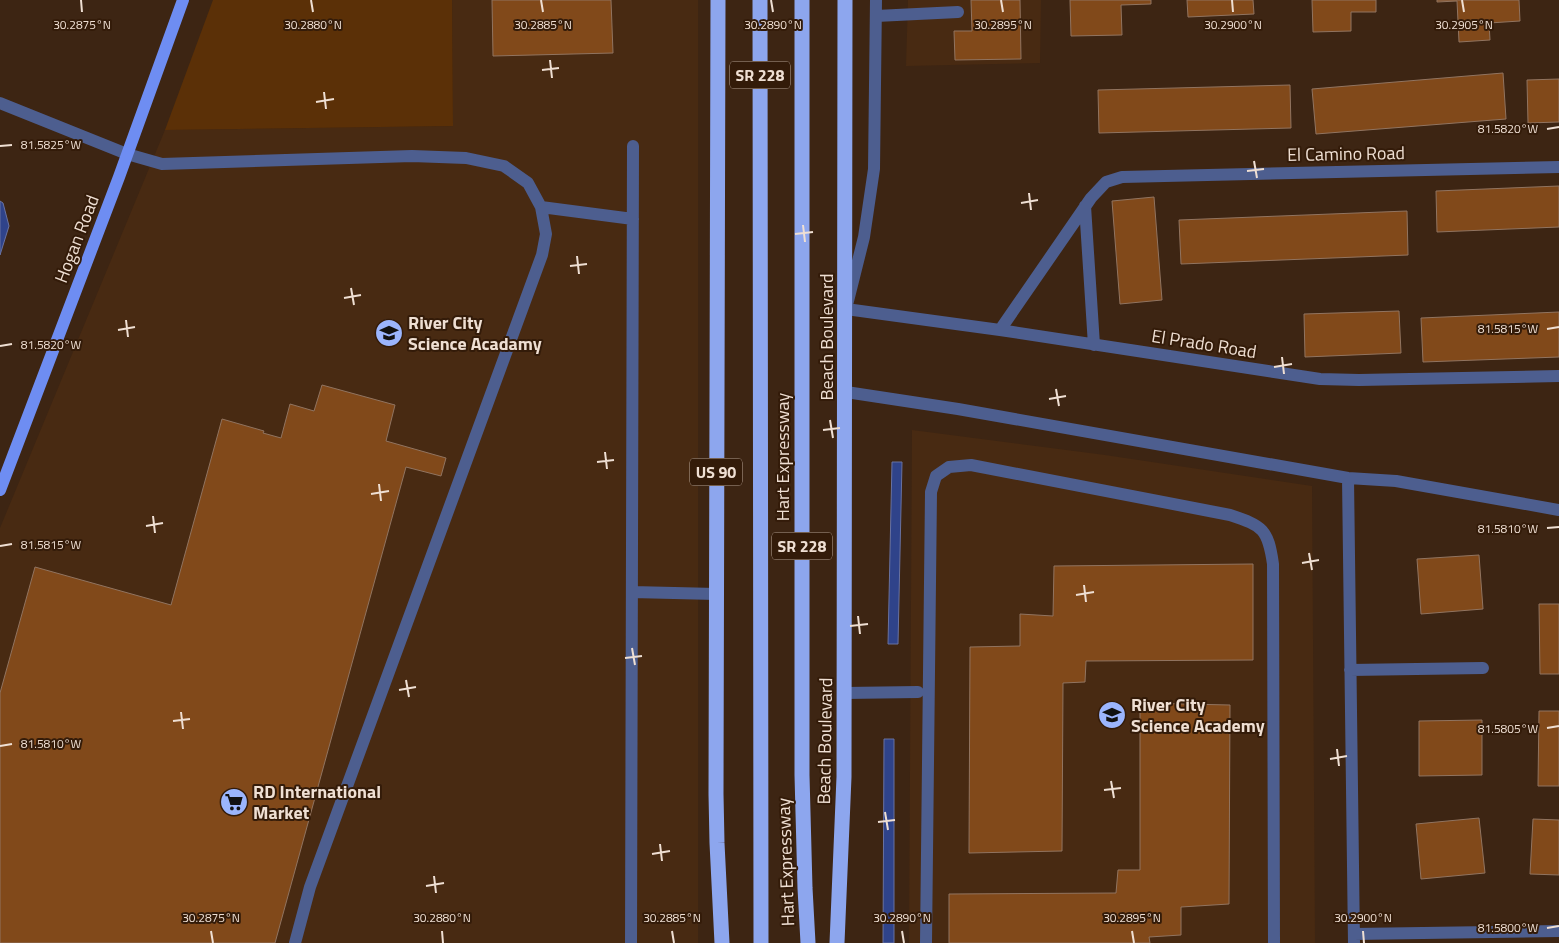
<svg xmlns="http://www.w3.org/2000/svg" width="1559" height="943" viewBox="0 0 1559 943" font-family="'Titillium Web',sans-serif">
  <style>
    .built { fill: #482a12 }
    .green { fill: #5b3007 }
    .water { fill: #2f438a; stroke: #6972a0 }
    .building { fill: #81491a; stroke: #917460 }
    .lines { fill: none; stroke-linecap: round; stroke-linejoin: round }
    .minor { stroke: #4d5e8f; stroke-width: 12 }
    .major { stroke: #6e8df2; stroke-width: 12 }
    .highway { stroke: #8da6ee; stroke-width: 15 }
    .ticks { fill: none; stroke: #efdfd3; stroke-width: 2 }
    .labels { text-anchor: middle; stroke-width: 4; stroke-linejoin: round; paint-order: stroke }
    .shield { fill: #331b09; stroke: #b7a496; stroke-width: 1 }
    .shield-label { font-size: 16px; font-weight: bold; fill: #efdfd3 }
    .street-label { font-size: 18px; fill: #efdfd3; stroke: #331b09 }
    .poi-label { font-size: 18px; font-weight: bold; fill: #efdfd3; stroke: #331b09; text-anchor: start }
    .ticks-label { font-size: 12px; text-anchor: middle; fill: #efdfd3; stroke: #331b09; stroke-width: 4; stroke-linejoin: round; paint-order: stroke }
  </style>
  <rect width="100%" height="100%" fill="#3d2513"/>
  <path class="built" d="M 452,0 L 698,0 L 698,943 L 0,943 L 0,528 L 165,130 L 453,126 Z
    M 908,0 L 1041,0 L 1040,63 L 906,66 Z
    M 912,430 L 1105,455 L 1312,486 L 1315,943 L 909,943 Z"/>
  <path class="green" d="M 213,0 L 452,0 L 453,126 L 165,130 Z"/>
  <path class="water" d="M 0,201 L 3,203 L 9,226 L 0,255 Z
    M 892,462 L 902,462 L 898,644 L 888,644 Z
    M 884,739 L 894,739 L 894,943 L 883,943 Z"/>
  <path class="building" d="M 492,0 L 611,0 L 613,53 L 493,56 Z
    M 971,0 L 1020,0 L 1021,59 L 955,60 L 954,31 L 972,31 Z
    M 1070,0 L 1151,0 L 1151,4 L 1121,5 L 1122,35 L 1071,36 Z
    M 1187,0 L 1253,0 L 1254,14 L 1188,17 Z
    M 1312,0 L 1376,0 L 1376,12 L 1351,12 L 1351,31 L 1313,32 Z
    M 1437,0 L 1519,0 L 1520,21 L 1489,23 L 1490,40 L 1459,42 L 1457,1 L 1437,2 Z
    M 1503,73 L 1506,119 L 1316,134 L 1312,89 Z
    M 1559,79 L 1559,122 L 1528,123 L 1527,80 Z
    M 1290,85 L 1291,128 L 1099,133 L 1098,90 Z
    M 1559,186 L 1559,227 L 1437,232 L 1436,191 Z
    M 1154,197 L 1162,300 L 1120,304 L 1112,201 Z
    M 1407,211 L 1408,255 L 1181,264 L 1179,220 Z
    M 1399,311 L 1401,353 L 1305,357 L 1304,314 Z
    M 1559,312 L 1559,357 L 1423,362 L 1421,318 Z
    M 322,385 L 395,405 L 386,441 L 446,458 L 441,476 L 406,467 L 275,943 L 0,943 L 0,693 L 35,567 L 171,605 L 222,419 L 264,431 L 263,433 L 281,438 L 290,404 L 314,411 Z
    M 1479,555 L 1483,609 L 1421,614 L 1417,559 Z
    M 1253,564 L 1253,660 L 1086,661 L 1085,682 L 1063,683 L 1062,851 L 969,853 L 970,647 L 1020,646 L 1020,614 L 1053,616 L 1054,566 Z
    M 1539,604 L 1559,604 L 1559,674 L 1540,674 Z
    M 1140,703 L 1230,705 L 1229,904 L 1181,907 L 1181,935 L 1149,937 L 1150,943 L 949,943 L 949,894 L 1116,893 L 1118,870 L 1140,870 Z
    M 1539,711 L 1559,711 L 1559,786 L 1538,786 Z
    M 1482,720 L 1482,775 L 1419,776 L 1419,721 Z
    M 1479,818 L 1485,873 L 1421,879 L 1416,824 Z
    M 1533,819 L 1559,820 L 1559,875 L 1530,874 Z"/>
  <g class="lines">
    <path class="minor" d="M 876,0 L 874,169 L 864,237 L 846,309 L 1000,330 L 1320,379 L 1359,380 L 1559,376
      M 876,16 L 958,12
      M 0,103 L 127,154 L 162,164 L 412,156 L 466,158 L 504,166 L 528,183 L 541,207 L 546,234 L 542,255 L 310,887 L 295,943
      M 1085,206 L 1094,345
      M 541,207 L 633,219
      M 1000,330 L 1091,198 L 1106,182 L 1122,177 L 1559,167
      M 846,392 L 958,409 L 1348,478 L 1396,481 L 1559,510
      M 1348,478 L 1354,943
      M 632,592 L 716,594
      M 1350,670 L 1483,668
      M 845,693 L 918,692
      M 1354,934 L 1559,931
      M 631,943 L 633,146
      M 926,943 L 931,492 L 936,476 L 949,467 L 971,465 L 1230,515 C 1263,526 1268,529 1273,564 L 1274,943"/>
    <path class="major" d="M 0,490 L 119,177 L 183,0"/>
    <path class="highway" d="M 718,0 L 716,794 L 717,843 L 722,943
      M 760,0 L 761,943
      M 802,0 L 802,775 L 805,888 L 808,943
      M 837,943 L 844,777 L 845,0"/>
  </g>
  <path class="ticks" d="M 81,0 L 82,12M 311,0 L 313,12M 541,0 L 543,12M 771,0 L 773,12M 1001,0 L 1003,12M 1232,0 L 1233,12M 1462,0 L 1464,12M 550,60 L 552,78M 542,70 L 559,68M 324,92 L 326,109M 316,102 L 334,99M 1547,129 L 1559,127M 0,146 L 12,145M 1254,161 L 1257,178M 1247,171 L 1264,169M 1029,193 L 1031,210M 1021,203 L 1038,200M 803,225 L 805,242M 795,234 L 813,232M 577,256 L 579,274M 570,266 L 587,264M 351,288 L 354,305M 344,298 L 361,295M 126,320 L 128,337M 1547,329 L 1559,327M 118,330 L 135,327M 0,346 L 12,344M 1282,357 L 1284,374M 1274,367 L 1292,364M 1056,389 L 1059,406M 1049,399 L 1066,396M 830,420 L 833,438M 823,430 L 840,428M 605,452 L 607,469M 597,462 L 614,460M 379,484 L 381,501M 371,494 L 389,491M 153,516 L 155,533M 146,526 L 163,523M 1547,528 L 1559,527M 0,546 L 12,544M 1309,553 L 1312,570M 1302,563 L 1319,560M 1084,585 L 1086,602M 1076,595 L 1094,592M 858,616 L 860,634M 850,626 L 868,624M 632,648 L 635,665M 625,658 L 642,656M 406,680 L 409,697M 399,690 L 416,687M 181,712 L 183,729M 173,721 L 190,719M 1547,728 L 1559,726M 0,746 L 12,744M 1337,749 L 1339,766M 1330,759 L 1347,756M 1111,781 L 1114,798M 1104,790 L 1121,788M 885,812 L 888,830M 878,822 L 895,820M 660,844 L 662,861M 652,854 L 670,851M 434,876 L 436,893M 426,886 L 444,883M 1547,928 L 1559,926M 211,931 L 213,943M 442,931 L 443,943M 672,931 L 674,943M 902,931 L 904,943M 1132,931 L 1134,943M 1363,931 L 1364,943"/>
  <defs>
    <g id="school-disc" transform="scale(1.4375)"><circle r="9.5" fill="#9bb5fd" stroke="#331b09"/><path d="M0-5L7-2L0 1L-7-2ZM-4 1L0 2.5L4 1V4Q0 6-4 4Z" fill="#111"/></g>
    <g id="supermarket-disc" transform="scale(1.4375)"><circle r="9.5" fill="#9bb5fd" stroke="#331b09"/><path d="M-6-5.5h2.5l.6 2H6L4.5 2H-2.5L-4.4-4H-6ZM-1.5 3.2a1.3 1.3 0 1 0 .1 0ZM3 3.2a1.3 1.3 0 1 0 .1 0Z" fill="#111"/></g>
  </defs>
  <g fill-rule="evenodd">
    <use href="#school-disc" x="389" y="333"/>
    <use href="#school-disc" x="1112" y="715"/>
    <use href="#supermarket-disc" x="234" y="802"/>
  </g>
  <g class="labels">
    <g class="shield">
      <rect x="730" y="61.5" width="60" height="27" rx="4"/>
      <rect x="690" y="458.5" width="52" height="27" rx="4"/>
      <rect x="772" y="532.5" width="60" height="27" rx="4"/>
    </g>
    <g class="shield-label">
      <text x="760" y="81">SR 228</text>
      <text x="716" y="478">US 90</text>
      <text x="802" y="552">SR 228</text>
    </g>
    <g class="street-label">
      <text transform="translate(1346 154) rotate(-1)" y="6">El Camino Road</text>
      <text transform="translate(77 239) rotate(-69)" y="6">Hogan Road</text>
      <text transform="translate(827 337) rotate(-90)" y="6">Beach Boulevard</text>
      <text transform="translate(1204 344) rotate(9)" y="6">El Prado Road</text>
      <text transform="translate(783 457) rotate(-90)" y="6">Hart Expressway</text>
      <text transform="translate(825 741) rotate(-89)" y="6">Beach Boulevard</text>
      <text transform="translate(786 862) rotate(-92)" y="6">Hart Expressway</text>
    </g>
    <g class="poi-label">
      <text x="408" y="329">River City<tspan x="408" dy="21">Science Acadamy</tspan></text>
      <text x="1131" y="711">River City<tspan x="1131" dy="21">Science Academy</tspan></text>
      <text x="253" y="798">RD International<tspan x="253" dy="21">Market</tspan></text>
    </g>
  </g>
  <g class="ticks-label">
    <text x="82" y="29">30.2875°N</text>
    <text x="313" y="29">30.2880°N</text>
    <text x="543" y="29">30.2885°N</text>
    <text x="773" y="29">30.2890°N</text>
    <text x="1003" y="29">30.2895°N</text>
    <text x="1233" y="29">30.2900°N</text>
    <text x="1464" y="29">30.2905°N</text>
    <text x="1508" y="133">81.5820°W</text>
    <text x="51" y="149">81.5825°W</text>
    <text x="1508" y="333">81.5815°W</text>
    <text x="51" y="349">81.5820°W</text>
    <text x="1508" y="533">81.5810°W</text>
    <text x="51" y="549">81.5815°W</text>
    <text x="1508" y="733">81.5805°W</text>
    <text x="51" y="748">81.5810°W</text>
    <text x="211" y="922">30.2875°N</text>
    <text x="442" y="922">30.2880°N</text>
    <text x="672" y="922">30.2885°N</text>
    <text x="902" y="922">30.2890°N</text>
    <text x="1132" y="922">30.2895°N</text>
    <text x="1363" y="922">30.2900°N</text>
    <text x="1508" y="932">81.5800°W</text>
  </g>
</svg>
